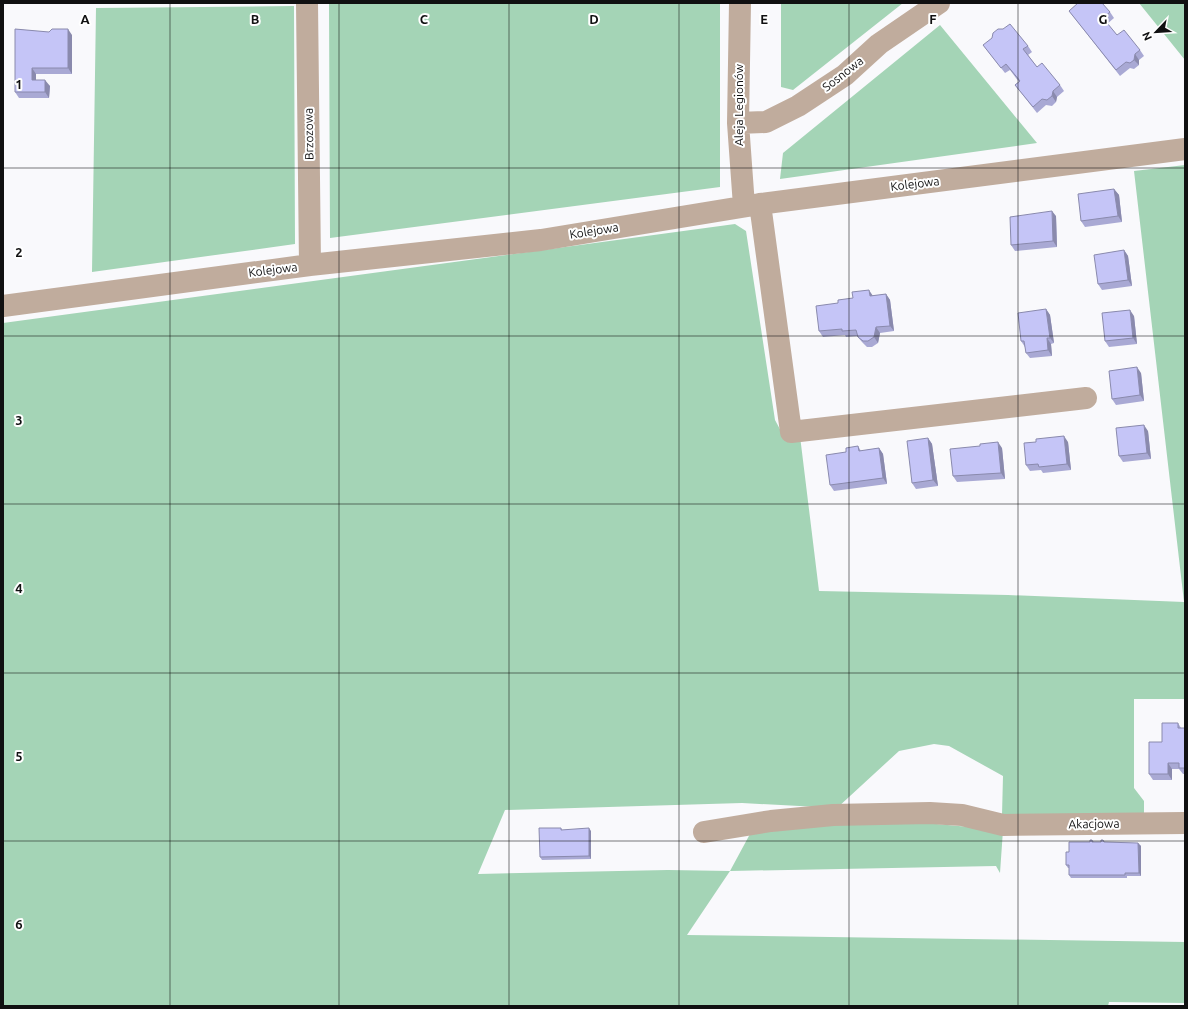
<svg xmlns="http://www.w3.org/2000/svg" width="1188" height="1009" viewBox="0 0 1188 1009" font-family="Ubuntu,sans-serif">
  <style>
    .green { fill: #a4d4b6 }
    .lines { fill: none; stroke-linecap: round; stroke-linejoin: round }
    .minor { stroke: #c0ac9d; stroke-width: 22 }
    .wall { fill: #a9a9d4 }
    .shaded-wall { fill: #8a8aad }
    .building { fill: #c5c5f7; stroke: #8a8aad }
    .grid { fill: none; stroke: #101011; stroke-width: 1; stroke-opacity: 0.55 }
    .labels { text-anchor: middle; stroke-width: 4; stroke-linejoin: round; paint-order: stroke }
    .street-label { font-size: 12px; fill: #101011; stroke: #fff }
    .grid-label { font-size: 13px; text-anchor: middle; font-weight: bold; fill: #101011; stroke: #fff; stroke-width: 4; stroke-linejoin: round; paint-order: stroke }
  </style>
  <rect width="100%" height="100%" fill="#f9f9fc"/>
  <path class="green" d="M 329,3 L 720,3 L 720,187 L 330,238 Z
    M 781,3 L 903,3 L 793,90 L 781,87 Z
    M 1139,3 L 1185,3 L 1185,60 Z
    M 294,6 L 295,244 L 92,272 L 96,8 Z
    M 940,25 L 1037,143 L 780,179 L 783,153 Z
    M 1185,165 L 1185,699 L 1134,699 L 1134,788 L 1144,801 L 1144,816 L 1002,815 L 1003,776 L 949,746 L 934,744 L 899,751 L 837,808 L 742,803 L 505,810 L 478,874 L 668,870 L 730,871 L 750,834 L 844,823 L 925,823 L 1003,830 L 1000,873 L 996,866 L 730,871 L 687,935 L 1185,942 L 1185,1003 L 1109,1002 L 1108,1006 L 3,1006 L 3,323 L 735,224 L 746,231 L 775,420 L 782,433 L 800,436 L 819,591 L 1008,595 L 1184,602 L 1134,171 Z"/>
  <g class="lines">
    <path class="minor" d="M 307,3 L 310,265
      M 740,3 L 738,123 L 744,206
      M 738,123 L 766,122 L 798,106 L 845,75 L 879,44 L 939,3
      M 760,204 L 791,432 L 1086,398
      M 3,306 L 310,265 L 541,240 L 760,204 L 1185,149
      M 704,832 L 771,821 L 833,815 L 930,813 L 962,815 L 1003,825 L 1185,823"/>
  </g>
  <path class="wall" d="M 1069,11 L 1110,12 L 1114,18 L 1107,24 L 1117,35 L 1140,50 L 1144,56 L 1139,60 L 1139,65 L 1134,69 L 1130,68 L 1120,76 Z
    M 15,29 L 72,35 L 72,74 L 36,74 L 36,80 L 50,86 L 49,98 L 19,98 L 15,92 Z
    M 983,45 L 1028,46 L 1032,52 L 1028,55 L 1037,67 L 1060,85 L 1064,91 L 1057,97 L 1056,102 L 1052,106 L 1046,105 L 1037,113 L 1015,85 L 1019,82 L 1010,70 L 1005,73 Z
    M 1114,189 L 1119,195 L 1122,222 L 1085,227 L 1081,221 Z
    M 1056,216 L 1057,247 L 1015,251 L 1011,245 Z
    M 1124,250 L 1128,256 L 1132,286 L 1102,290 L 1098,284 Z
    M 886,294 L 890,300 L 894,331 L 880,333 L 878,343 L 872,347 L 867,347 L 862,342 L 857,336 L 846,337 L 845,335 L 823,337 L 819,331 L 873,296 Z
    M 1046,309 L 1050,315 L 1054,343 L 1051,344 L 1052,356 L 1030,358 L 1026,353 L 1025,347 L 1021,341 Z
    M 1134,316 L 1137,344 L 1109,347 L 1105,341 Z
    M 1141,373 L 1144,401 L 1116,405 L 1112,399 Z
    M 1148,431 L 1151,459 L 1123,462 L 1119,456 Z
    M 928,438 L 932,444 L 938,486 L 916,489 L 912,483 Z
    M 1068,442 L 1071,470 L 1043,473 L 1041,470 L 1030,471 L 1026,465 Z
    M 858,446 L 861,451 L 879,448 L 883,454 L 887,484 L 834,491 L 830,485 L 846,452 Z
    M 980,446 L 1002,448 L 1005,479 L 957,482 L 953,476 Z
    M 1178,723 L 1181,728 L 1185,728 L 1185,774 L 1183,774 L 1179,769 L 1172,769 L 1172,780 L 1153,780 L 1149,774 L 1162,742 Z
    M 561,828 L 562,830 L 591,831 L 591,859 L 542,860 L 540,857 Z
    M 1092,840 L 1094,842 L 1138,843 L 1141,846 L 1141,876 L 1127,876 L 1127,878 L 1071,878 L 1069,875 L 1069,868 L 1068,868 L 1066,865 L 1069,852 L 1090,842 Z"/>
  <path class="shaded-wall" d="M 68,29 L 72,35 L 72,74 L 68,68 Z
    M 1135,54 L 1139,60 L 1139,65 L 1134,60 Z
    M 32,68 L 36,74 L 36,86 L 32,80 Z
    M 45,80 L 50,86 L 49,98 L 45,92 Z
    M 1053,91 L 1057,97 L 1056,102 L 1052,96 Z
    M 1114,189 L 1119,195 L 1122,222 L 1118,216 Z
    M 1052,211 L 1056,216 L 1057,247 L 1053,241 Z
    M 1124,250 L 1128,256 L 1132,286 L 1128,280 Z
    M 869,290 L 873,296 L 870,296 Z
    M 886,294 L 890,300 L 894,331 L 890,326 Z
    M 1046,309 L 1050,315 L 1054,343 L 1050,338 Z
    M 1130,310 L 1134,316 L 1137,344 L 1133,338 Z
    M 876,327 L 880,333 L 878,343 L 874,337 Z
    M 1047,338 L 1051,344 L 1052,356 L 1048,350 Z
    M 1137,367 L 1141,373 L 1144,401 L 1140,395 Z
    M 1144,425 L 1148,431 L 1151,459 L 1147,453 Z
    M 1064,436 L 1068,442 L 1071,470 L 1067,464 Z
    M 928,438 L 932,444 L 938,486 L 933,480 Z
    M 998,442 L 1002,448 L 1005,479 L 1001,473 Z
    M 879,448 L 883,454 L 887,484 L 883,478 Z
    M 1168,763 L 1172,769 L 1172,780 L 1168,774 Z
    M 589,828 L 591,831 L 591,859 L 589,856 Z
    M 1138,843 L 1141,846 L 1141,876 L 1139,873 Z"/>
  <path class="building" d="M 1078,3 L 1102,3 L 1110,12 L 1103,18 L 1117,35 L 1124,30 L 1140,50 L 1135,54 L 1134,60 L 1130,63 L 1126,62 L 1116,70 L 1069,11 Z
    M 1010,24 L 1028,46 L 1023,49 L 1037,67 L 1042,63 L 1060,85 L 1053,91 L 1052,96 L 1047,100 L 1042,99 L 1033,107 L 1015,85 L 1020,81 L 1006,64 L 1001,68 L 983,45 L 992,38 L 993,33 L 998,29 L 1003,29 Z
    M 15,29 L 49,32 L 52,29 L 68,29 L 68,68 L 32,68 L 32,80 L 45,80 L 45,92 L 15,92 Z
    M 1114,189 L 1118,216 L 1081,221 L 1078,194 Z
    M 1052,211 L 1053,241 L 1011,245 L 1010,217 Z
    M 1124,250 L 1128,280 L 1098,284 L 1094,255 Z
    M 869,290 L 870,296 L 886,294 L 890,326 L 876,327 L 874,337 L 868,341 L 863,341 L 858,337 L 856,330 L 842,331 L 842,329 L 819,331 L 816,306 L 838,303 L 838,300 L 853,298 L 852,292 Z
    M 1046,309 L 1050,338 L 1047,338 L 1048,350 L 1026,353 L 1024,341 L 1021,341 L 1018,313 Z
    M 1130,310 L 1133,338 L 1105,341 L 1102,313 Z
    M 1137,367 L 1140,395 L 1112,399 L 1109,371 Z
    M 1144,425 L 1147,453 L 1119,456 L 1116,428 Z
    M 1064,436 L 1067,464 L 1039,467 L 1038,464 L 1026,465 L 1024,443 L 1036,442 L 1036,439 Z
    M 928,438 L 933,480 L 912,483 L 907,441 Z
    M 998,442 L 1001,473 L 953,476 L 950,449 L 980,446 L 980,444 Z
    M 858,446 L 859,451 L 879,448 L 883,478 L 830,485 L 826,455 L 846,452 L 846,448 Z
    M 1162,723 L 1178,723 L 1178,728 L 1185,728 L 1185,768 L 1179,768 L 1179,763 L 1168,763 L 1168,774 L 1149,774 L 1149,742 L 1162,742 Z
    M 539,828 L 561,828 L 561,830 L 589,828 L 589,856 L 540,857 Z
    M 1090,840 L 1092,840 L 1092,842 L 1101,842 L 1101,840 L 1103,840 L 1104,842 L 1138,843 L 1139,873 L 1125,873 L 1125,875 L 1069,875 L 1069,865 L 1066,865 L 1066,852 L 1069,852 L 1069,842 L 1090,842 Z"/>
  <path class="grid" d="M 170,3 L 170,1006M 339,3 L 339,1006M 509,3 L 509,1006M 679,3 L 679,1006M 849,3 L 849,1006M 1018,3 L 1018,1006M 3,168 L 1185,168M 3,336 L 1185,336M 3,504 L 1185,504M 3,673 L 1185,673M 3,841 L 1185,841"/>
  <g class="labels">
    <g class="street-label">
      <text transform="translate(843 74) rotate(-38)" y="4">Sosnowa</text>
      <text transform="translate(739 105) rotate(-90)" y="4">Aleja Legionów</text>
      <text transform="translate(309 134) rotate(-91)" y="4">Brzozowa</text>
      <text transform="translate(915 184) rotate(-7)" y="4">Kolejowa</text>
      <text transform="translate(594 231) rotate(-9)" y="4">Kolejowa</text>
      <text transform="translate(273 270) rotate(-7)" y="4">Kolejowa</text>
      <text transform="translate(1094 824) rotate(-1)" y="4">Akacjowa</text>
    </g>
  </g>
  <g class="grid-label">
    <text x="85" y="24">A</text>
    <text x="255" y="24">B</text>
    <text x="424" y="24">C</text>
    <text x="594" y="24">D</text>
    <text x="764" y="24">E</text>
    <text x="933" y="24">F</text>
    <text x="1103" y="24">G</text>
    <text x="19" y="89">1</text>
    <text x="19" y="257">2</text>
    <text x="19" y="425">3</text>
    <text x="19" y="593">4</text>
    <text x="19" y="761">5</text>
    <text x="19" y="929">6</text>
  </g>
  <rect width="1188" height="1009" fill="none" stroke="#101011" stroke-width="8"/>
  <g transform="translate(1156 32) rotate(245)" stroke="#ffffff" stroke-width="3" paint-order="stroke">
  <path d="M0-3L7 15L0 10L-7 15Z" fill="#101011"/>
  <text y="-6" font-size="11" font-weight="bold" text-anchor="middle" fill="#101011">N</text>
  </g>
</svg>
